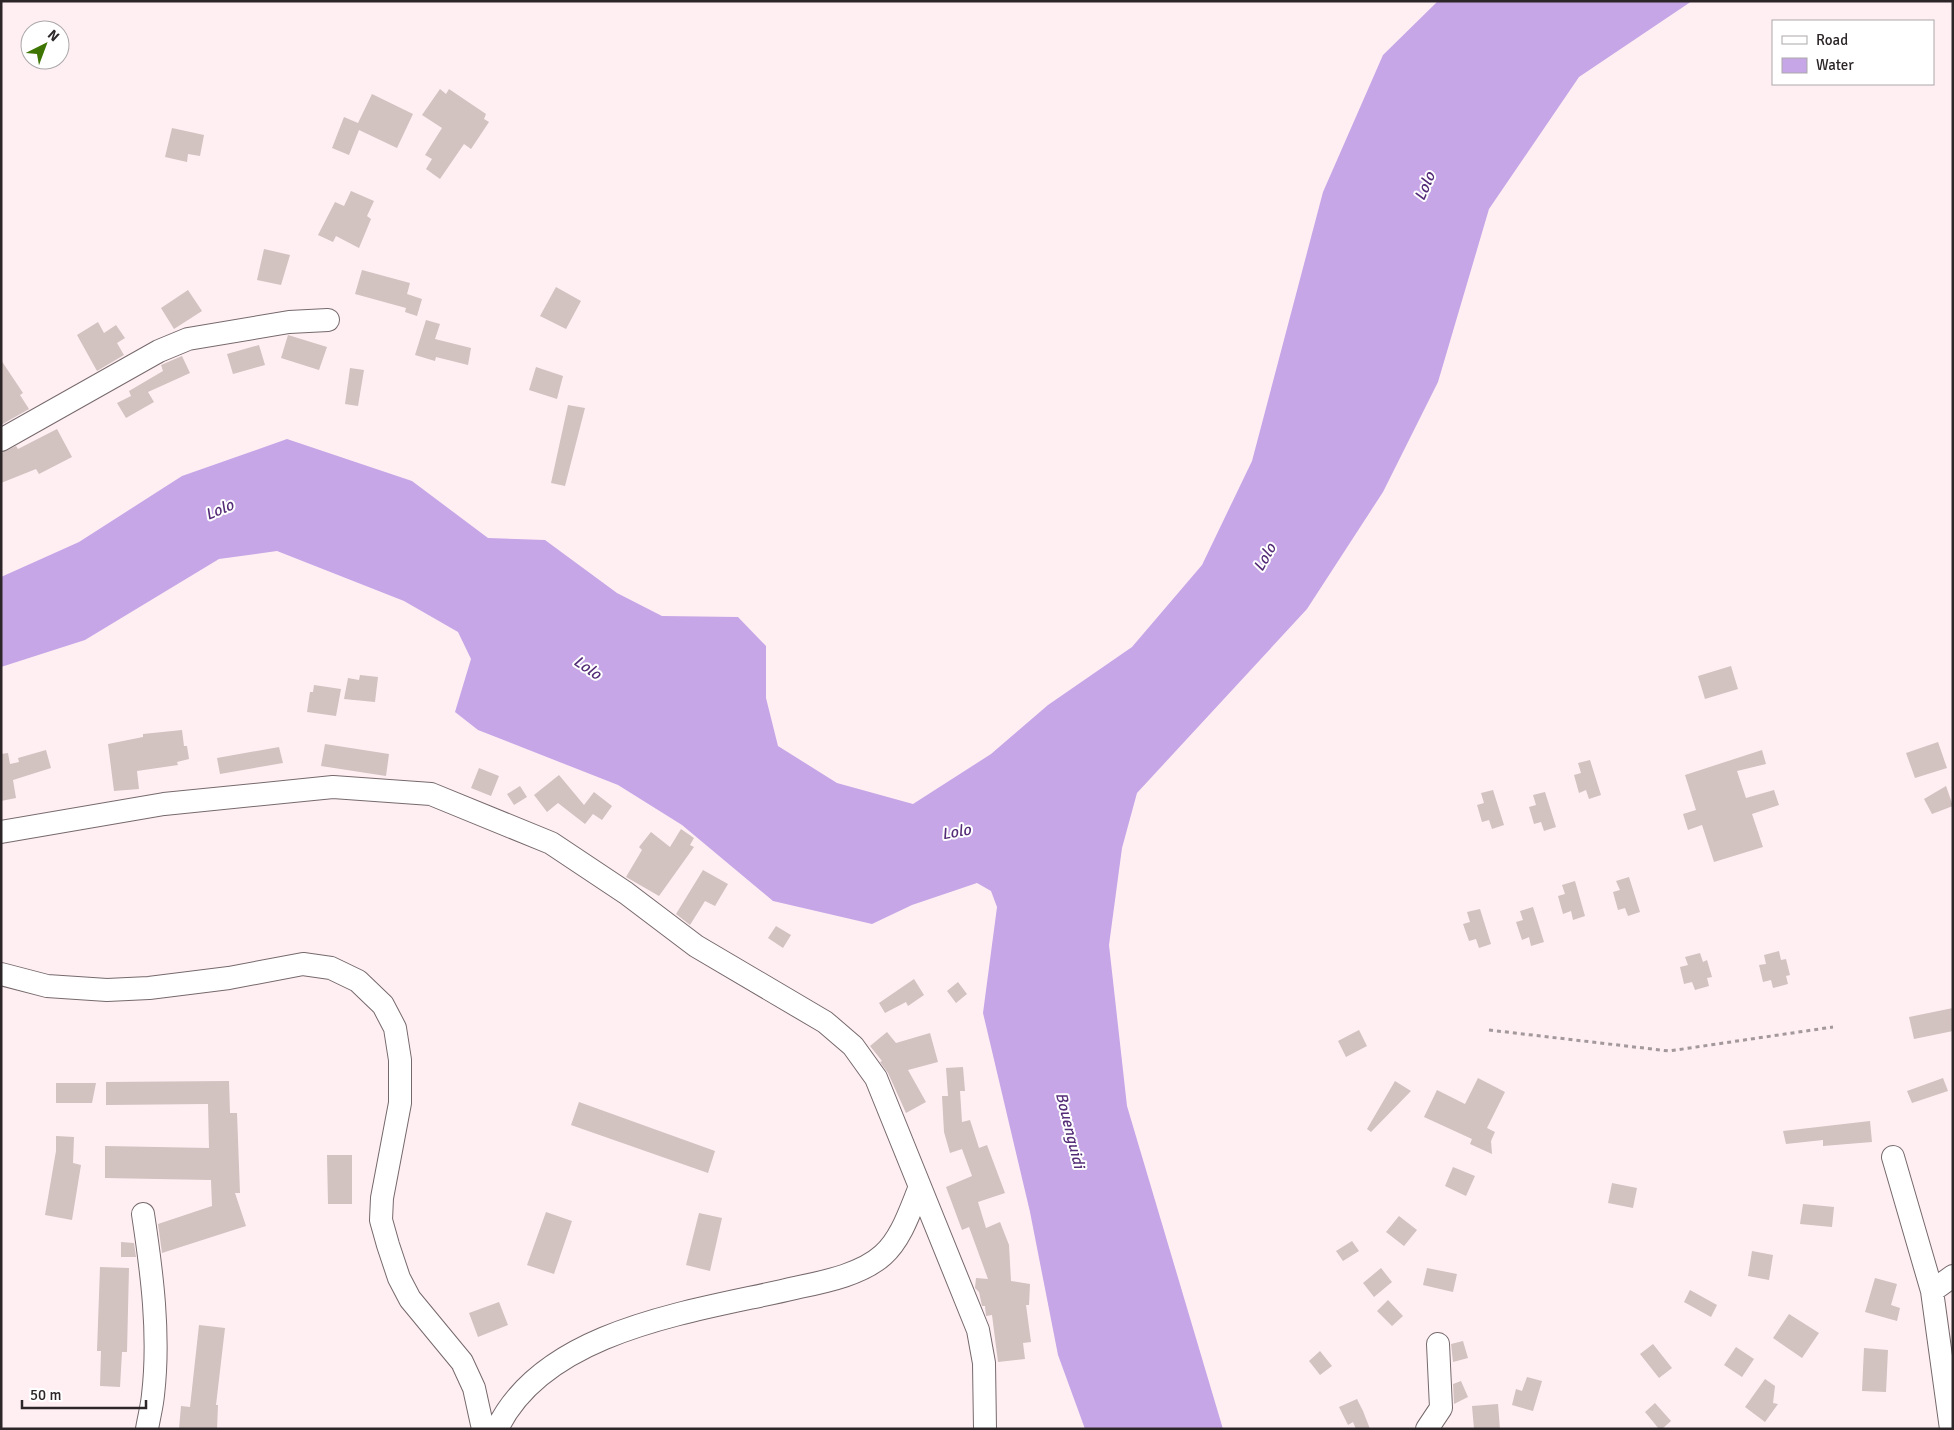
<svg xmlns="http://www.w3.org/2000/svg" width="1954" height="1430" viewBox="0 0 1954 1430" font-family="Signika,sans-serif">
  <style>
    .water { fill: #c6a6e7 }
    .building { fill: #d2c2c0 }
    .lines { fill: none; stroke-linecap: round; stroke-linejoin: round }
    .minor-casing { stroke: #76696c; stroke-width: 24 }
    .path { stroke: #a3989b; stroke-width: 3; stroke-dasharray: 4 4; stroke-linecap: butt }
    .minor { stroke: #fff; stroke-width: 22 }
    .labels { text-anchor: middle; stroke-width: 4; stroke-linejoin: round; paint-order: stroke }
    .water-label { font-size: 16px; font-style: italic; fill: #542c77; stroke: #fff }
  </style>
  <rect width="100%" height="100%" fill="#ffeff3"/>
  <path class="water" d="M 1438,1 L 1692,1 L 1579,77 L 1489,209 L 1438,382 L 1383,492 L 1307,609 L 1137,793 L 1122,848 L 1109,945 L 1127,1106 L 1223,1429 L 1085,1429 L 1058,1355 L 1030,1212 L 983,1013 L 997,907 L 991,891 L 977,883 L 912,905 L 872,924 L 773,901 L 682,825 L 618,785 L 478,730 L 455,712 L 471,659 L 458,632 L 404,601 L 277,551 L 219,559 L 85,640 L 1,667 L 1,577 L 79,542 L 182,476 L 287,439 L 412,481 L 488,538 L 545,540 L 617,593 L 662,616 L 738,617 L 766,646 L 766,698 L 778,746 L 837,783 L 913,804 L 991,754 L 1048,705 L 1132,647 L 1202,565 L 1252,461 L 1323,192 L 1383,55 Z"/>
  <path class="building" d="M 440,89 L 446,94 L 449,89 L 486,114 L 484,119 L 489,122 L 471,149 L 464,144 L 440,179 L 426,169 L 432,159 L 425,155 L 442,128 L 422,115 Z
    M 372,94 L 413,114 L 397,148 L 359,130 L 349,155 L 332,148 L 344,117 L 358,123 Z
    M 172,128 L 204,135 L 200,156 L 188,154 L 187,162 L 165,157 Z
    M 351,191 L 374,201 L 367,216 L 371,219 L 359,248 L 336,236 L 333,242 L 318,235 L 335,202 L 344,206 Z
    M 264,249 L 290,255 L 281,285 L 257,280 Z
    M 362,270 L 410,283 L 407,294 L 422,299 L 417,316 L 405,312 L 406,308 L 355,294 Z
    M 556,287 L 581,301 L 566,329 L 540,316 Z
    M 188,290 L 202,311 L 174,329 L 161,308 Z
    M 426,320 L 440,324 L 435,339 L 471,348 L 468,365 L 436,357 L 435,361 L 415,355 Z
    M 98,322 L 104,333 L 116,325 L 125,338 L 117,343 L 124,355 L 97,371 L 77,335 Z
    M 288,335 L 327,347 L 319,370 L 281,358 Z
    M 259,345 L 265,365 L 233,374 L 227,354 Z
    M 182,356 L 190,373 L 148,392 L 154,402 L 126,418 L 117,403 L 131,396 L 129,391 L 163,371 L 161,365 Z
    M 1,360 L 23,393 L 20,395 L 29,409 L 1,425 Z
    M 536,367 L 563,376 L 557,399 L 529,390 Z
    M 350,368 L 364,370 L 358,406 L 345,404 Z
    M 568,405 L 585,408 L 565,486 L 551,483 Z
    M 57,429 L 72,457 L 39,474 L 36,469 L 1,483 L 1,453 L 16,446 L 18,449 Z
    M 1731,666 L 1738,689 L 1705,699 L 1698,676 Z
    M 360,675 L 378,677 L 375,702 L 344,699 L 348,678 L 359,680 Z
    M 314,685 L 341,689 L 336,716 L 307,712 L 310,692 L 313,692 Z
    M 182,730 L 184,746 L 187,746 L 189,759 L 177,762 L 178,765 L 137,771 L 139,789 L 114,791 L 108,744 L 143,737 L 143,734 Z
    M 1938,742 L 1947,768 L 1915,778 L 1906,753 Z
    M 325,744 L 389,754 L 386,776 L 321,766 Z
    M 279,747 L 283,763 L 220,774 L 217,758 Z
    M 46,750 L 51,768 L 13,780 L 16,798 L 1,801 L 1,754 L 8,753 L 10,764 L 19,762 L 18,758 Z
    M 1762,750 L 1766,764 L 1737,771 L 1746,798 L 1774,790 L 1779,805 L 1752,814 L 1763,847 L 1714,862 L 1702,825 L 1688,830 L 1683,814 L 1696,810 L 1685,775 Z
    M 1590,760 L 1601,795 L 1589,799 L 1586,790 L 1579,793 L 1574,775 L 1581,773 L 1578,763 Z
    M 479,768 L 499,776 L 491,796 L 471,788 Z
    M 559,775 L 584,805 L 594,792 L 612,806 L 602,820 L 593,814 L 585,824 L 558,803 L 547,812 L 534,795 Z
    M 520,786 L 527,797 L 514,805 L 507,794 Z
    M 1946,786 L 1953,806 L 1932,814 L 1924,799 Z
    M 1493,790 L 1504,825 L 1492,829 L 1489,820 L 1482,822 L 1477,805 L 1484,803 L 1481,793 Z
    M 1545,792 L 1556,827 L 1544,831 L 1541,822 L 1534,824 L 1529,807 L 1536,805 L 1533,795 Z
    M 681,829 L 694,838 L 690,845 L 694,847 L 659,896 L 626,877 L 642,850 L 639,847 L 651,832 L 670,847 Z
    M 703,870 L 728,884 L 715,906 L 705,901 L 690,925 L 676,914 Z
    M 1629,877 L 1640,912 L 1628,916 L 1625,908 L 1618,910 L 1613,892 L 1620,890 L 1616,881 Z
    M 1575,881 L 1585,916 L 1573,920 L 1571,911 L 1563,914 L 1558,896 L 1565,894 L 1562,885 Z
    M 1533,907 L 1544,942 L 1531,946 L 1529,937 L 1522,940 L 1516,922 L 1523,920 L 1520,911 Z
    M 1480,909 L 1491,944 L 1479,948 L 1476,939 L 1469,941 L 1463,924 L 1470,922 L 1467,912 Z
    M 776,926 L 791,935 L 783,948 L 768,938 Z
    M 1779,951 L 1781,960 L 1786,959 L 1790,975 L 1786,976 L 1788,984 L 1773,988 L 1771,980 L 1763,982 L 1759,965 L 1766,964 L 1764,955 Z
    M 1700,953 L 1703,962 L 1707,960 L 1712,977 L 1707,978 L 1709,986 L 1695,990 L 1692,982 L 1684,984 L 1680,967 L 1688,965 L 1685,957 Z
    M 914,979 L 924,995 L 908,1006 L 906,1002 L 885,1013 L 879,1003 Z
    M 958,982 L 967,994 L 956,1003 L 947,991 Z
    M 1953,1008 L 1953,1031 L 1914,1039 L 1909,1017 Z
    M 1359,1030 L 1367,1046 L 1346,1057 L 1338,1041 Z
    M 887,1032 L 896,1043 L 930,1033 L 938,1062 L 908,1070 L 926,1102 L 906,1113 L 888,1073 L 880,1062 L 882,1061 L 870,1046 Z
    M 963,1067 L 965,1091 L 960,1091 L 962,1122 L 970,1120 L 979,1148 L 987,1145 L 1005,1193 L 978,1202 L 986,1228 L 1000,1222 L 1009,1245 L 1011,1281 L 1030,1284 L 1029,1305 L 1026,1305 L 1031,1342 L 1023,1343 L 1025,1359 L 998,1362 L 992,1315 L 986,1316 L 985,1306 L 982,1306 L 979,1292 L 975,1288 L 976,1278 L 988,1279 L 969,1227 L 962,1230 L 946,1187 L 972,1176 L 962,1149 L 950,1153 L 944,1132 L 942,1096 L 948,1096 L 946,1068 Z
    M 1478,1078 L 1505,1092 L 1487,1128 L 1495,1132 L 1491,1141 L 1492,1154 L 1470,1144 L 1472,1139 L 1424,1117 L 1437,1090 L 1465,1104 Z
    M 1943,1078 L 1948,1091 L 1912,1103 L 1907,1091 Z
    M 229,1081 L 230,1113 L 237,1113 L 240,1193 L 235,1193 L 246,1226 L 162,1253 L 158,1224 L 212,1206 L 211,1180 L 105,1178 L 105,1146 L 209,1148 L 208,1104 L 106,1105 L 106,1082 Z
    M 1395,1081 L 1411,1091 L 1371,1132 L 1367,1129 Z
    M 56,1083 L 96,1083 L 92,1103 L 56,1103 Z
    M 579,1102 L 715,1151 L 708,1173 L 571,1125 Z
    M 1870,1121 L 1872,1142 L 1823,1146 L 1823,1140 L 1786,1144 L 1783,1131 Z
    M 56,1136 L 74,1137 L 73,1163 L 81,1165 L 72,1220 L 45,1215 L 56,1151 Z
    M 327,1155 L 352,1155 L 352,1204 L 328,1204 Z
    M 1453,1167 L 1475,1176 L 1466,1196 L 1445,1186 Z
    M 1612,1183 L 1637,1188 L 1633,1208 L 1608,1203 Z
    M 1803,1204 L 1834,1207 L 1832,1227 L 1800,1224 Z
    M 546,1212 L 572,1221 L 554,1274 L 527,1265 Z
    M 699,1213 L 722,1218 L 710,1271 L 686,1265 Z
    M 1399,1216 L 1417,1230 L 1404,1246 L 1386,1232 Z
    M 1352,1241 L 1359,1251 L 1343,1261 L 1336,1251 Z
    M 121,1242 L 134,1243 L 136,1257 L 121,1257 Z
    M 1752,1251 L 1773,1255 L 1769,1280 L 1748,1276 Z
    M 100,1267 L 129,1268 L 127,1352 L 122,1352 L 120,1387 L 100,1386 L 101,1351 L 97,1351 Z
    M 1381,1268 L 1392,1282 L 1374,1297 L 1363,1283 Z
    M 1427,1268 L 1457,1274 L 1453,1292 L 1423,1285 Z
    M 1875,1278 L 1897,1284 L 1891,1305 L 1900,1308 L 1897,1321 L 1865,1312 Z
    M 1690,1290 L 1717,1305 L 1711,1317 L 1684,1302 Z
    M 1388,1300 L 1403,1316 L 1392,1326 L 1377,1311 Z
    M 499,1302 L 508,1325 L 478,1337 L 469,1313 Z
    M 1789,1314 L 1819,1333 L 1802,1358 L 1773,1338 Z
    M 199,1325 L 225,1328 L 216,1405 L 218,1405 L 217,1429 L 179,1429 L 181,1406 L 190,1407 Z
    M 1463,1341 L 1468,1358 L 1453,1362 L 1451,1344 Z
    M 1653,1344 L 1672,1368 L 1659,1378 L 1640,1354 Z
    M 1736,1347 L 1754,1359 L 1742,1377 L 1724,1365 Z
    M 1864,1348 L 1888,1350 L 1886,1392 L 1862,1391 Z
    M 1320,1351 L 1332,1366 L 1320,1375 L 1309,1361 Z
    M 1527,1377 L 1542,1381 L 1533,1411 L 1512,1405 L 1516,1389 L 1522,1391 Z
    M 1765,1379 L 1775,1386 L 1773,1403 L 1778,1404 L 1765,1422 L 1745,1407 Z
    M 1461,1381 L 1468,1397 L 1454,1404 L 1453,1384 Z
    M 1357,1399 L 1363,1411 L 1370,1429 L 1356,1429 L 1353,1422 L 1348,1425 L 1339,1407 Z
    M 1655,1403 L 1671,1421 L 1662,1429 L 1659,1429 L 1645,1412 Z
    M 1498,1404 L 1500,1429 L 1474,1429 L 1472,1406 Z"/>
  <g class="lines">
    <g class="minor-casing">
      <path id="minor" d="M 1,440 L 159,351 L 188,339 L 289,322 L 328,320
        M 1,832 L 164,804 L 333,787 L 431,794 L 551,843 L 626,893 L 696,946 L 825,1022 L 853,1046 L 876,1078 L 978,1330 L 984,1363 L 985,1429
        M 1,974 L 47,986 L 107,990 L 149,988 L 229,978 L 303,964 L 331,968 L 358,981 L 383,1005 L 395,1028 L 400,1060 L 400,1103 L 382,1198 L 381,1220 L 388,1245 L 399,1278 L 410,1299 L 462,1362 L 474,1388 L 483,1429
        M 1893,1157 L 1932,1291 L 1951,1429
        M 143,1214 C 152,1273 160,1335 153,1395 C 152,1406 149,1417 147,1429
        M 1932,1291 L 1953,1276
        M 497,1429 C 545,1328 698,1311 795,1288 C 823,1282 861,1275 883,1255 C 901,1239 910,1211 919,1189
        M 1427,1429 L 1441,1408 L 1438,1344"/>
    </g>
    <path class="path" d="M 1489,1030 L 1669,1051 L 1833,1027"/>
    <use href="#minor" class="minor"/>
  </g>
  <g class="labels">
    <g class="water-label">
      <text transform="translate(1424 186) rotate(-67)" y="6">Lolo</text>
      <text transform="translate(219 509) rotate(-23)" y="6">Lolo</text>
      <text transform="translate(1264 557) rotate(-60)" y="6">Lolo</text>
      <text transform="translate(588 667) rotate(34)" y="6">Lolo</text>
      <text transform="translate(956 831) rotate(-10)" y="6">Lolo</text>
      <text transform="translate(1071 1130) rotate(76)" y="6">Bouenguidi</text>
    </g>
  </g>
  <rect width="1954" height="1430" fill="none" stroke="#2c2628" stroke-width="5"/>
  <rect x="1772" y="20" width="162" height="65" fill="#ffffff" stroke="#aba8a9"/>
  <rect x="1782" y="36" width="25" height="8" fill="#ffffff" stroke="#aba8a9"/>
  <text x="1816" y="45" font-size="15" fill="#2c2628">Road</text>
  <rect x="1782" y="58" width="25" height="15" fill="#c6a6e7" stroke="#aba8a9"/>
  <text x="1816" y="70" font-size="15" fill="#2c2628">Water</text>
  <g transform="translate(45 45) rotate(42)"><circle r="24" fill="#ffffff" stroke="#aba8a9"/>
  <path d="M0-4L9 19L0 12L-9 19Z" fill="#3e7502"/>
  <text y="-8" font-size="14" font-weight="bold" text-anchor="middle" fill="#2c2628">N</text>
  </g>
  <path d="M22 1400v8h124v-8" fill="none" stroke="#2c2628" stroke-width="2.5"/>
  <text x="30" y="1400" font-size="15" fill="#2c2628" stroke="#ffffff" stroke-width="4" paint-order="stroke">50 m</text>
</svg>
